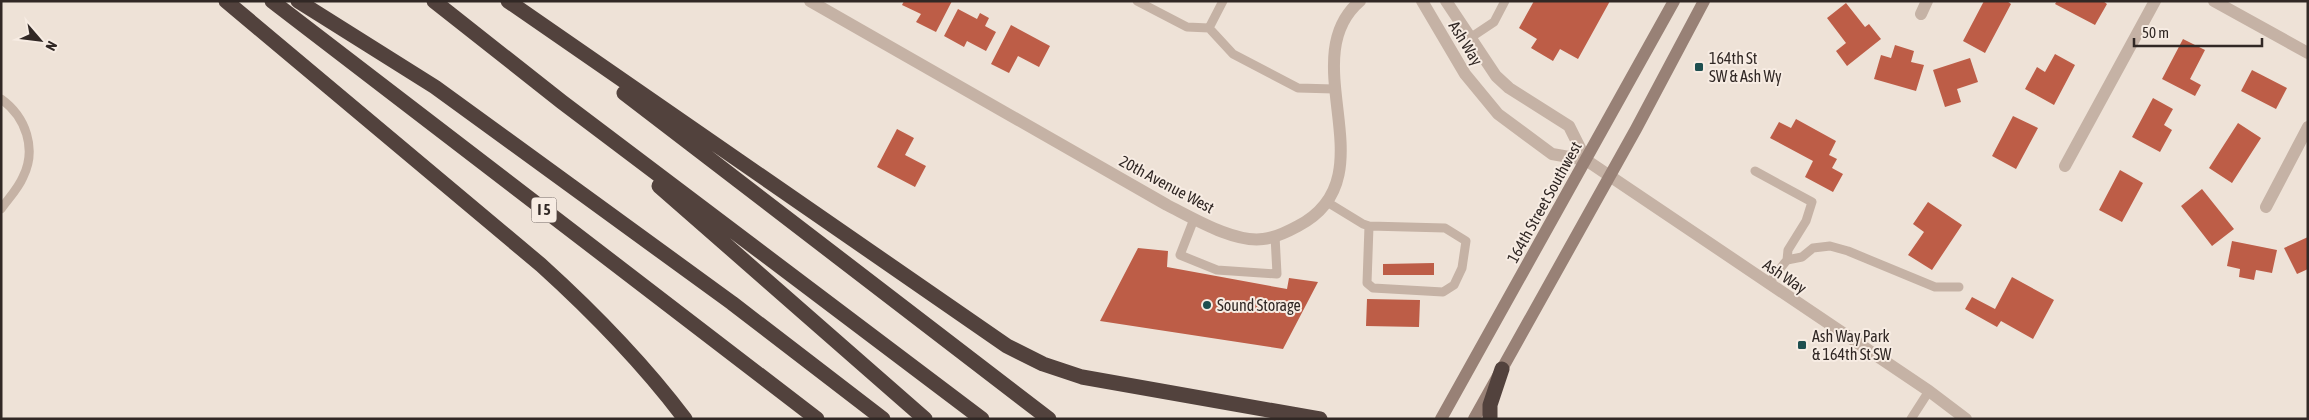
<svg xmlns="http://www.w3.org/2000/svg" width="2309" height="420" viewBox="0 0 2309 420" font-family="'Asap Condensed',sans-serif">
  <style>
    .building { fill: #bd5d47 }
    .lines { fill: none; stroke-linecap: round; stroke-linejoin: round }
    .service { stroke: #c5b2a5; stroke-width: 9 }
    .minor { stroke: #c5b2a5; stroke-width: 12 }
    .tertiary { stroke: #c5b2a5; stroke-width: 12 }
    .secondary { stroke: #988176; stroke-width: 12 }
    .motorway { stroke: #52423d; stroke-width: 15 }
    .poi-dot { fill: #1e4f4f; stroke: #f7ece3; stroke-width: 2 }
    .labels { text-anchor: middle; stroke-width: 4; stroke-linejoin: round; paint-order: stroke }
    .shield { fill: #f7ece3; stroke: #6c635e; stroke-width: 1 }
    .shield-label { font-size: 15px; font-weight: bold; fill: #312825 }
    .street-label { font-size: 16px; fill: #312825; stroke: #f7ece3 }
    .poi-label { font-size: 16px; fill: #312825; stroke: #f7ece3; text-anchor: start }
  </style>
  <rect width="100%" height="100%" fill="#eee2d7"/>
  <path class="building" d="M 904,1 L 952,1 L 936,32 L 916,22 L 921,14 L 902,5 Z
    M 1534,1 L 1610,1 L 1578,59 L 1560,49 L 1553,61 L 1531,48 L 1537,39 L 1519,28 Z
    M 1984,1 L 2007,1 L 2011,4 L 1985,53 L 1963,41 Z
    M 2057,1 L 2103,1 L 2107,4 L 2095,25 L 2055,4 Z
    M 1846,3 L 1865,27 L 1869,24 L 1881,39 L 1847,66 L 1836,51 L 1846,43 L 1827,18 Z
    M 958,9 L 977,19 L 980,13 L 989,18 L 985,26 L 996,32 L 986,51 L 967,41 L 964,47 L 944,36 Z
    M 1011,25 L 1050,46 L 1039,67 L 1018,56 L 1009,73 L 991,64 Z
    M 2183,39 L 2205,50 L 2190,79 L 2201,85 L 2195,96 L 2162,79 Z
    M 1895,45 L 1914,51 L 1911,62 L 1924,65 L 1916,91 L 1874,79 L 1881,55 L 1891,58 Z
    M 2055,54 L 2075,65 L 2054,105 L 2025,89 L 2037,67 L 2045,72 Z
    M 1970,58 L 1978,82 L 1957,89 L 1961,102 L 1945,107 L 1933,70 Z
    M 2252,70 L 2287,88 L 2276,109 L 2241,91 Z
    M 2153,98 L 2173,109 L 2164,125 L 2172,130 L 2160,152 L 2132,137 Z
    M 2013,116 L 2038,128 L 2016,169 L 1992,156 Z
    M 1796,119 L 1836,141 L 1829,155 L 1837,159 L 1832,168 L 1843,174 L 1833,192 L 1805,177 L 1813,161 L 1770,138 L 1779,122 L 1791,128 Z
    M 2238,123 L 2261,138 L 2232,183 L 2209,168 Z
    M 897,129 L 914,138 L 905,155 L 926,166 L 915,187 L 877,167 Z
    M 2120,170 L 2143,183 L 2122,222 L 2099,210 Z
    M 2202,189 L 2234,229 L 2212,246 L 2181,206 Z
    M 1928,202 L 1962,225 L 1932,270 L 1908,255 L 1924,232 L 1913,224 Z
    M 2308,237 L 2308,269 L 2297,274 L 2284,248 Z
    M 2232,241 L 2277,250 L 2272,273 L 2256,270 L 2254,280 L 2239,277 L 2240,269 L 2227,266 Z
    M 1138,248 L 1168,251 L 1167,267 L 1287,289 L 1289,278 L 1318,282 L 1283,349 L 1100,321 Z
    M 1434,263 L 1434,275 L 1383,275 L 1383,264 Z
    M 2012,277 L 2054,300 L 2033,339 L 2001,321 L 1997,327 L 1965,309 L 1972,297 L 1995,309 Z
    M 1367,299 L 1420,300 L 1419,327 L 1366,326 Z"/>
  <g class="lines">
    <path class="service" d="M 1137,1 L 1187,27 L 1209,28 L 1223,1
      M 1209,28 L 1233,54 L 1298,88 L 1334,89
      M 1470,38 L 1494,22 L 1505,1
      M 1,99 C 26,117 37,149 23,177 C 18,189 8,199 1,209
      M 1755,171 L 1812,202 L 1806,221 L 1788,250 L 1787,260 L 1768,284
      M 1327,202 L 1363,224 L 1369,226 L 1445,228 L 1466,241 L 1462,268 L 1454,285 L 1443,292 L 1373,288 L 1367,283 L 1369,226
      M 1194,219 L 1180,255 L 1217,270 L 1277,274 L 1275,236
      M 1787,260 L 1802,257 L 1813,248 L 1830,246 L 1848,251 L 1935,287 L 1959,287
      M 1911,419 L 1929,391"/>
    <path class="minor" d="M 810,1 L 1167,205 C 1193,218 1234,243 1263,239 C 1275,238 1287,232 1298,226 C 1392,177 1291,60 1360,1
      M 2214,1 L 2308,53
      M 1921,14 L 1927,1
      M 2065,166 L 2155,1
      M 2266,207 L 2308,127"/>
    <path class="tertiary" d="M 1422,1 L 1465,74 L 1498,114 L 1552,154 L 1586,160 L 1929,391 L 1966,419
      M 1446,1 L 1496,76 L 1509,88 L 1569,126 L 1586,160"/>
    <path class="secondary" d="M 1441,419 L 1674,1
      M 1474,419 L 1636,129 L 1704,1"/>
    <path class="motorway" d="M 226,1 L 541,265 C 594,313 642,362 685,419
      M 272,1 L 817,419
      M 298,1 L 435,87 L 732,303 L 883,419
      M 434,1 L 562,102 L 982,419
      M 508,1 L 1007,346 L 1043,364 L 1082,377 L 1320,419
      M 624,93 L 1049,419
      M 659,186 L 925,419
      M 1490,419 L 1490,405 L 1502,369"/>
  </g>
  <g class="poi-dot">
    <rect x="1694" y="62" width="10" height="10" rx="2.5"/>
    <circle cx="1207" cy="305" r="5"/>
    <rect x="1797" y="340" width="10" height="10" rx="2.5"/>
  </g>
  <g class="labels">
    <rect class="shield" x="531.5" y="197.5" width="25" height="25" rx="4"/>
    <g class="shield-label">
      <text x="544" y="215">I 5</text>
    </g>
    <g class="street-label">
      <text transform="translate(1466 43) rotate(58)" y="6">Ash Way</text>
      <text transform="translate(1167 184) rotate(28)" y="6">20th Avenue West</text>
      <text transform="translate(1544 202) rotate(-61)" y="6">164th Street Southwest</text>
      <text transform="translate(1785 276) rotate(34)" y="6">Ash Way</text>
    </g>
    <g class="poi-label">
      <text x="1709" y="64">164th St<tspan x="1709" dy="18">SW &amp; Ash Wy</tspan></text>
      <text x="1217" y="311">Sound Storage</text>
      <text x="1812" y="342">Ash Way Park<tspan x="1812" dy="18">&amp; 164th St SW</tspan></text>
    </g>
  </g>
  <rect width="2309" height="420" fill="none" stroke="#312825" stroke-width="5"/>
  <g transform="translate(40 40) rotate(118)" stroke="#f7ece3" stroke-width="4" paint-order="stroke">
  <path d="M0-4L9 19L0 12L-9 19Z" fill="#312825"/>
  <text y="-8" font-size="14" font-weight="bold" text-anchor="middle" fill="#312825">N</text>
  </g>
  <path d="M2134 38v8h128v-8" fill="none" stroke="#312825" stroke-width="2.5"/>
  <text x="2142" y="38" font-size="15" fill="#312825" stroke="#f7ece3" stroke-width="4" paint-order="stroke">50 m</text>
</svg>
